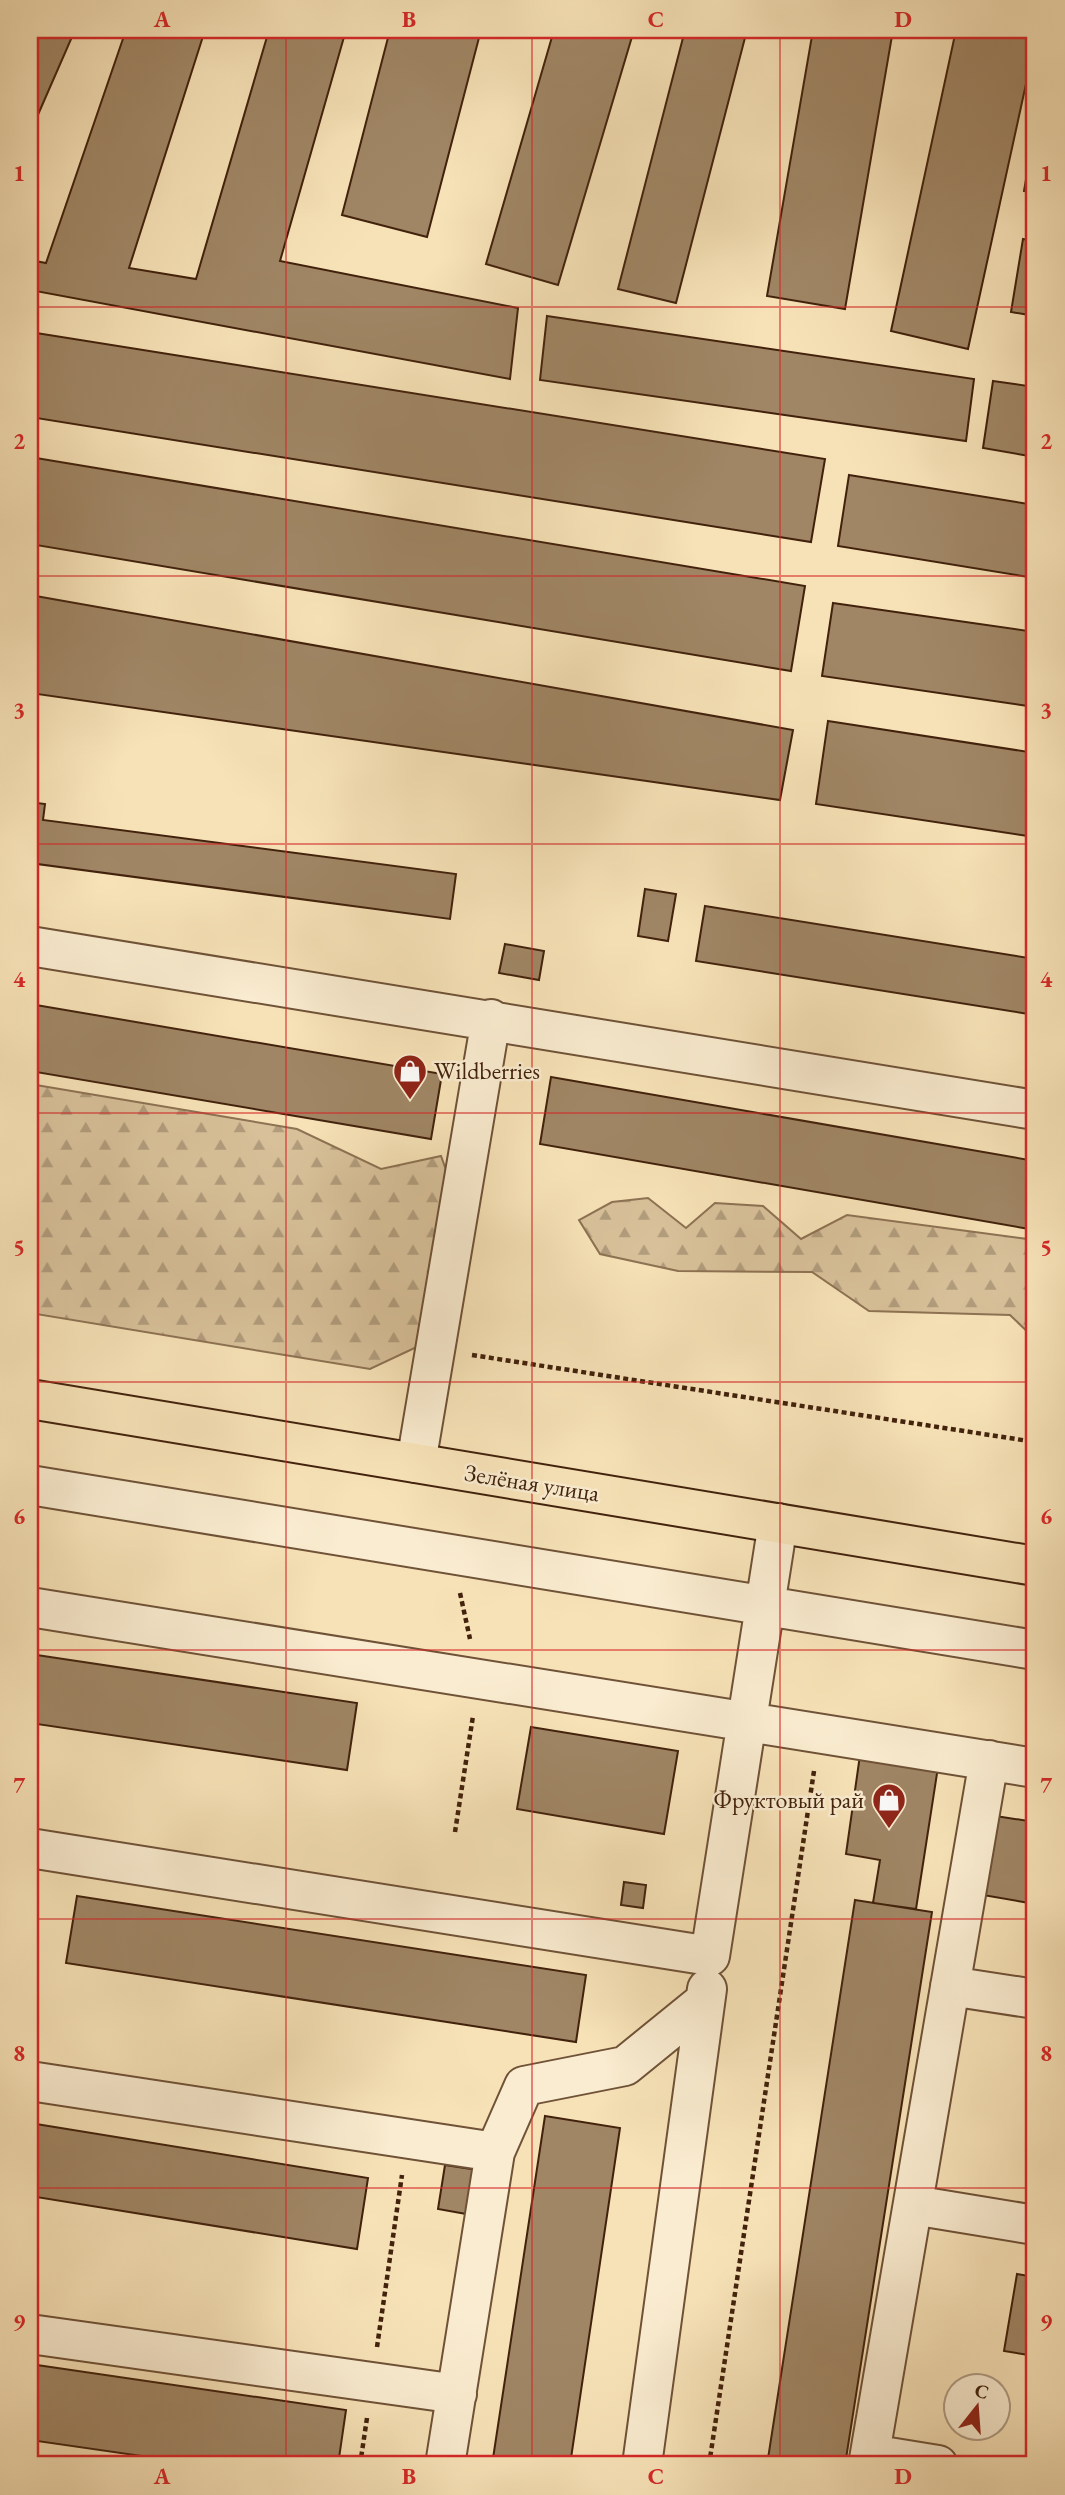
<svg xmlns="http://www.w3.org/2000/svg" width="1065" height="2495" viewBox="0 0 1065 2495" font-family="'EB Garamond',serif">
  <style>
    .forest { fill: url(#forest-firs); stroke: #8d7253; stroke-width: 2 }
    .building { fill: #a08665; stroke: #42220c; stroke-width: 2 }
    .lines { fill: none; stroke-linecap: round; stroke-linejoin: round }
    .minor-casing { stroke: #6f5237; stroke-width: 42 }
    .major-casing { stroke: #42220c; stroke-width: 42 }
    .path { stroke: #42220c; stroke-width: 4.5; stroke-dasharray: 5 3.5; stroke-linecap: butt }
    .minor { stroke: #faecd0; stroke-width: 38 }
    .major { stroke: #f7e2b7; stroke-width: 38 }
    .grid { fill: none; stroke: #d62828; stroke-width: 2; stroke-opacity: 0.55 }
    .labels { text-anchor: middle; stroke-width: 5; stroke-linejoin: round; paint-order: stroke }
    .poi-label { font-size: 24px; fill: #42220c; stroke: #faecd0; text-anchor: start }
    .street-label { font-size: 24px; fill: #42220c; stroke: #faecd0 }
    .neatline { fill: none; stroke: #d62828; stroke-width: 2.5 }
    .grid-label { font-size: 23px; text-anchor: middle; font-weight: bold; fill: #d62828 }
  </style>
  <defs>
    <pattern id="forest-firs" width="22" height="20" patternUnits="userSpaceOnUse" patternTransform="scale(1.75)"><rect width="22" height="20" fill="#d8c19a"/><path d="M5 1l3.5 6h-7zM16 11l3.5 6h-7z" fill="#b19c7c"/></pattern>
  </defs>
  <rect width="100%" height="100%" fill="#f7e2b7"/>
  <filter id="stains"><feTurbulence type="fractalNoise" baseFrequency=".00286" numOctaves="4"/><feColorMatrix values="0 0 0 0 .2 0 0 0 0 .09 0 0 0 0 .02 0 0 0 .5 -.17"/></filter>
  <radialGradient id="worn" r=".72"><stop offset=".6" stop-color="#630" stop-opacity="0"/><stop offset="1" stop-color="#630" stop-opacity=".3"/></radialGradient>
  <path class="forest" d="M 30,1084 L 297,1129 L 381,1169 L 441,1156 L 450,1181 L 421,1345 L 370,1369 L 30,1313 Z
    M 648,1198 L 686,1228 L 715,1203 L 763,1206 L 801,1239 L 847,1215 L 1035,1240 L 1035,1339 L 1010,1315 L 869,1311 L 812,1272 L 678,1271 L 600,1254 L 579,1220 L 612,1202 Z"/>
  <path class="building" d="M 30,30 L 75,30 L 30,133 Z
    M 126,30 L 205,30 L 129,268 L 196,279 L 269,30 L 346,30 L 280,261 L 518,308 L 510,379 L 30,290 L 30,260 L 46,263 Z
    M 390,30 L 481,30 L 427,237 L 342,215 Z
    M 554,30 L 634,30 L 558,285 L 486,264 Z
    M 685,30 L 747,30 L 676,303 L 618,289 Z
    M 813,30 L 893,30 L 845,309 L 767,296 Z
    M 956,30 L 1035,30 L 1035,43 L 968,349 L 891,331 Z
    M 1035,128 L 1035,193 L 1024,191 Z
    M 1023,239 L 1035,241 L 1035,316 L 1011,312 Z
    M 547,316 L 974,379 L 966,441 L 540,380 Z
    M 30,332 L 825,459 L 811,542 L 30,417 Z
    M 993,381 L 1035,387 L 1035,457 L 983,448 Z
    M 30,457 L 805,586 L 791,671 L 30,544 Z
    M 849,475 L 1035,505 L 1035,578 L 838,546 Z
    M 30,595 L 793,730 L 780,800 L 30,693 Z
    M 833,603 L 1035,632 L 1035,707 L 822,676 Z
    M 828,721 L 1035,753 L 1035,837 L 816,804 Z
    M 30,802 L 45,804 L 43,820 L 456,874 L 450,919 L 30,863 Z
    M 645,889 L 676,894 L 668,941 L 638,936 Z
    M 705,906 L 1035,959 L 1035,1015 L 696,961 Z
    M 505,944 L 544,951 L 539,980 L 499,973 Z
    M 30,1004 L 442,1074 L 431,1139 L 30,1071 Z
    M 551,1077 L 1035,1161 L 1035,1230 L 540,1144 Z
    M 30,1654 L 357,1703 L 347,1770 L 30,1723 Z
    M 531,1727 L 678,1751 L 664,1834 L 517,1809 Z
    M 860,1755 L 938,1767 L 916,1909 L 873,1903 L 880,1860 L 846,1854 Z
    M 989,1815 L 1035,1822 L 1035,1904 L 977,1894 Z
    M 624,1882 L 646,1885 L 643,1908 L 621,1905 Z
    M 77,1896 L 586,1975 L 576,2042 L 66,1963 Z
    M 855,1900 L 932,1912 L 845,2465 L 767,2465 Z
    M 545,2116 L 620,2128 L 570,2465 L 492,2465 Z
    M 30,2123 L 368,2178 L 357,2249 L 30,2196 Z
    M 445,2165 L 478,2170 L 472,2215 L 438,2209 Z
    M 1017,2274 L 1035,2277 L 1035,2356 L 1004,2351 Z
    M 30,2364 L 346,2410 L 338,2465 L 204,2465 L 30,2440 Z"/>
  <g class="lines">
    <g class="minor-casing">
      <path id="minor" d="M 30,946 L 1035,1110
        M 416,1463 L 491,1019
        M 30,1485 L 1035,1650
        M 30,1607 L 1035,1768
        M 30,1848 L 710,1956 L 778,1523
        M 950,1986 L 1035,1999
        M 30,2081 L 495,2152
        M 913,2205 L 1035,2225
        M 30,2334 L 457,2394
        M 870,2454 L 938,2465
        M 445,2465 L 495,2152 L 524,2086 L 625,2066 L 705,2001
        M 642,2465 L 707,1989
        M 868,2465 L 989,1760"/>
    </g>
    <g class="major-casing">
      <path id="major" d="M 30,1399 L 1035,1566"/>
    </g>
    <path class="path" d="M 472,1355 L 1035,1442
      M 460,1593 L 470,1639
      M 455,1832 L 473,1716
      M 377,2347 L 402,2175
      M 360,2465 L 367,2418
      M 709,2465 L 814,1771"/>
    <use href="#minor" class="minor"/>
    <use href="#major" class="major"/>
  </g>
  <path class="grid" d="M 286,30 L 286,2465M 532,30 L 532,2465M 780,30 L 780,2465M 30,307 L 1035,307M 30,576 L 1035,576M 30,844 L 1035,844M 30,1113 L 1035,1113M 30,1382 L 1035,1382M 30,1650 L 1035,1650M 30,1919 L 1035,1919M 30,2188 L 1035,2188"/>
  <defs>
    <g id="shop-pin" transform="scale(1.75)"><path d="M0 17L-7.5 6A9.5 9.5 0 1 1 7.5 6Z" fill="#8f2418" stroke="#faecd0"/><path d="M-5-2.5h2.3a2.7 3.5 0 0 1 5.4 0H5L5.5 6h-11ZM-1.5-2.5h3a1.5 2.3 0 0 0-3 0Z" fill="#fff"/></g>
  </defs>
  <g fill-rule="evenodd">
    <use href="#shop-pin" x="410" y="1071"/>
    <use href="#shop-pin" x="889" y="1800"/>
  </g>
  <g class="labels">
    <g class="poi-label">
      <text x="434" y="1079">Wildberries</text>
      <text x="864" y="1808" text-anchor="end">Фруктовый рай</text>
    </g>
    <g class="street-label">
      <text transform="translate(532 1483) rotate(9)" y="8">Зелёная улица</text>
    </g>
  </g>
  <rect width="1065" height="2495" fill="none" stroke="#f7e2b7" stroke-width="77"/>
  <g transform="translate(977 2407) rotate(17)"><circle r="33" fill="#faecd0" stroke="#b09b82" stroke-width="2"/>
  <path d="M0-5L12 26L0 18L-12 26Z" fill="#8f2418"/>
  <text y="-10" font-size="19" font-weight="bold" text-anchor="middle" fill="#42220c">С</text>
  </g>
  <rect x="38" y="38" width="988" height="2418" class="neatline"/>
  <g class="grid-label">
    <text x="162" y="27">A</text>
    <text x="409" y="27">B</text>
    <text x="656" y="27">C</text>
    <text x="903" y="27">D</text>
    <text x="19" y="181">1</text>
    <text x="1046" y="181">1</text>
    <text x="19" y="449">2</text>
    <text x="1046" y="449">2</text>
    <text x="19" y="718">3</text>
    <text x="1046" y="718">3</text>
    <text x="19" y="987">4</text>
    <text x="1046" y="987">4</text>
    <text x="19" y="1255">5</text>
    <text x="1046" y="1255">5</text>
    <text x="19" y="1524">6</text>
    <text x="1046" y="1524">6</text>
    <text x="19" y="1793">7</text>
    <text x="1046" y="1793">7</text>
    <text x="19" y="2061">8</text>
    <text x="1046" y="2061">8</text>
    <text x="19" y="2330">9</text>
    <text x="1046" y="2330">9</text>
    <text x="162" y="2484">A</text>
    <text x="409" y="2484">B</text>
    <text x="656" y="2484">C</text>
    <text x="903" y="2484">D</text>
  </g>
  <rect width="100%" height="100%" filter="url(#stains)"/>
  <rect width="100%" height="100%" fill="url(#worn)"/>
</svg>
